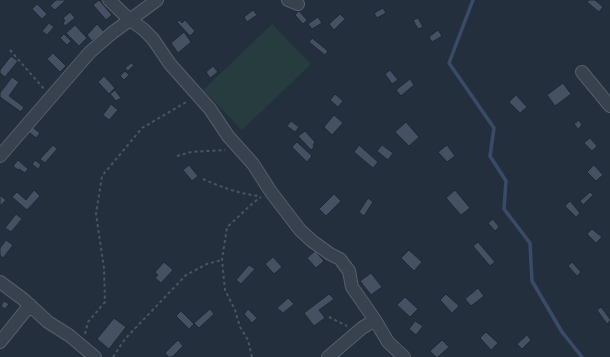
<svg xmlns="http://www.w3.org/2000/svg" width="610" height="357" viewBox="0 0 610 357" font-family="Ubuntu,sans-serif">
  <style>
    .green { fill: #263c3f }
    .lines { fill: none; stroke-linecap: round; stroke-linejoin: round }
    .stream { stroke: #394c67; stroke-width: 3.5 }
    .building { fill: #455162; stroke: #1f2835 }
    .minor-casing { stroke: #565f6c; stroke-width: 14 }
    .path { stroke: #44595c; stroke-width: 2; stroke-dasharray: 3 3; stroke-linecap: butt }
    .minor { stroke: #38414e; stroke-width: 12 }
  </style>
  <rect width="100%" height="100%" fill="#242f3e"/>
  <path class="green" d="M 272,24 L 311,64 L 242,130 L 203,90 Z"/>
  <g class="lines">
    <path class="stream" d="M 473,0 L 449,63 L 494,128 L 490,156 L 506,181 L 504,209 L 530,243 L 532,281 L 562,332 L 582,357"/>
  </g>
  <path class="building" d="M 56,0 L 66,0 L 55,10 L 50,6 Z
    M 99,0 L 112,15 L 106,20 L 93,5 Z
    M 589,0 L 595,0 L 603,7 L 599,12 L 587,2 Z
    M 37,4 L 47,14 L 42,19 L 32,9 Z
    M 383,8 L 386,13 L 377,18 L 374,13 Z
    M 253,10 L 257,15 L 247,22 L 244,17 Z
    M 299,11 L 307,20 L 303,24 L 295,15 Z
    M 70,12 L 75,18 L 65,26 L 63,23 L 65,21 L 63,18 Z
    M 340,14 L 345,19 L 334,30 L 329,24 Z
    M 318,17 L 322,23 L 312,29 L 308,24 Z
    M 418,18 L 423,27 L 418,29 L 413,20 Z
    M 179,20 L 182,23 L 185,20 L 195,31 L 190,36 L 177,22 Z
    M 49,23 L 54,27 L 47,35 L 42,31 Z
    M 97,24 L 104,32 L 92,41 L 87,35 Z
    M 75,25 L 87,38 L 79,46 L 66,33 Z
    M 438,30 L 442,36 L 432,42 L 429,37 Z
    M 184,32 L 191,42 L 178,53 L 171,43 Z
    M 64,34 L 71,41 L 67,45 L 60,38 Z
    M 312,38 L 328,51 L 325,55 L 309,42 Z
    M 53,53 L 66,66 L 60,72 L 47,59 Z
    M 11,56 L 18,61 L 5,77 L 0,73 L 0,70 Z
    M 131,63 L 134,65 L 128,71 L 125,68 Z
    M 213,66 L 218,72 L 210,78 L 206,72 Z
    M 390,70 L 398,80 L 392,84 L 385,74 Z
    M 125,71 L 129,75 L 124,80 L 120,76 Z
    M 104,76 L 115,88 L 109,94 L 98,82 Z
    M 12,77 L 19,82 L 9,96 L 24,107 L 21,112 L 0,97 L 0,93 Z
    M 410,79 L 414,85 L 401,96 L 396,90 Z
    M 563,83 L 571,94 L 555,106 L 547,95 Z
    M 115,90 L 121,98 L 116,101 L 110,94 Z
    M 335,94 L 343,101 L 338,107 L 330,100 Z
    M 516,95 L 527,107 L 520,113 L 509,102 Z
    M 111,104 L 118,110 L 109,120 L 103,115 Z
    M 334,115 L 343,123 L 332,135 L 324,127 Z
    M 579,120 L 582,125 L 578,129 L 574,124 Z
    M 291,121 L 299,127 L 295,132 L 287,126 Z
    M 406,122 L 419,137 L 409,146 L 395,132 Z
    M 30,125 L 40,133 L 36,138 L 26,130 Z
    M 305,131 L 315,142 L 313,145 L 314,147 L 311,150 L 298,136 Z
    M 590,138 L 597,146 L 592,151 L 584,143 Z
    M 297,142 L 312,156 L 307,162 L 292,147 Z
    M 53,145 L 57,149 L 45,163 L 40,159 Z
    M 359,145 L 378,162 L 373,168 L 354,152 Z
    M 382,145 L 393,153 L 388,160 L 377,151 Z
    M 447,145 L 455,156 L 447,162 L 438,152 Z
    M 18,160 L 28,169 L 25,173 L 19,169 L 18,170 L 13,166 Z
    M 35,160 L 41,165 L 38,169 L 32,164 Z
    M 189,165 L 198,176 L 192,181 L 183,170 Z
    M 594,165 L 603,175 L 596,181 L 587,172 Z
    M 34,190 L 40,196 L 27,210 L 12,197 L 17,192 L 26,200 Z
    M 455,190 L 470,208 L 461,215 L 446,198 Z
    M 590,192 L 593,195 L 583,205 L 580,201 Z
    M 334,194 L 341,201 L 326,216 L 319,209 Z
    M 0,195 L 6,200 L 1,205 L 0,205 Z
    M 368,198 L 373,202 L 364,216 L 359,212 Z
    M 570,201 L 580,213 L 576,217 L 565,206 Z
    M 16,214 L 22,219 L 11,232 L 5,228 Z
    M 493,219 L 499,227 L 495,231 L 488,223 Z
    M 592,229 L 602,237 L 596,243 L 587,234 Z
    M 6,240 L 13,245 L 3,258 L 0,255 L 0,248 Z
    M 478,242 L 495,262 L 490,266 L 473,246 Z
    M 409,250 L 422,262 L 414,271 L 401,258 Z
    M 315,251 L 324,261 L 316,268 L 307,258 Z
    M 273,257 L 282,267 L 274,274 L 265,264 Z
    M 164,262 L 173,270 L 161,283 L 155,278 L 158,275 L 155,272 Z
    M 572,262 L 581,272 L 577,276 L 568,266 Z
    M 249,265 L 255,269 L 241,284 L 236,280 Z
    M 371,273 L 382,287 L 371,295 L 360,281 Z
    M 478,288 L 484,296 L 471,306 L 465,299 Z
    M 329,294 L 334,299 L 319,310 L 325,318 L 314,326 L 304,313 Z
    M 446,294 L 459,306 L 452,313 L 440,300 Z
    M 405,297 L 418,309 L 410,317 L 397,305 Z
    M 288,298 L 294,304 L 283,313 L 277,308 Z
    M 4,301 L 9,304 L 5,309 L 1,306 Z
    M 601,307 L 610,319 L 610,321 L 607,324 L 597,310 Z
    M 210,309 L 214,314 L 199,328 L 194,323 Z
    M 248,309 L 257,318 L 252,323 L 244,314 Z
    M 181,311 L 194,324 L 189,329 L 176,316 Z
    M 114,318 L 126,327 L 109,349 L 97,339 Z
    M 415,321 L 423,326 L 416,335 L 409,329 Z
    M 486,332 L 498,343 L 491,350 L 480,338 Z
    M 527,335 L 531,340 L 522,349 L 517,344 Z
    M 178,340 L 183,346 L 172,357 L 169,357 L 165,353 Z
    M 442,340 L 449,347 L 438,357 L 436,357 L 430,351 Z"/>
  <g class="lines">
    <g class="minor-casing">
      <path id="minor" d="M 109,0 L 130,20 L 143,29 L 153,39 L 170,64 L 210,109 L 228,136 L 253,164 L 271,192 L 300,230 L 312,241 L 330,254 L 340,259 L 349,271 L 352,287 L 375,320 L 388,342 L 404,357
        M 288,0 L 298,4
        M 582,72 L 610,106
        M 0,156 L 90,52 L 112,33 L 157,0
        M 0,282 L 23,299 L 48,322 L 70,336 L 95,357
        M 0,342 L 30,305
        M 328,357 L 362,328 L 375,320"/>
    </g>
    <path class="path" d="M 10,50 L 44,89
      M 177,156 L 191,152 L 225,150
      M 203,179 C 221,187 240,194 259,196
      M 329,317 L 347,326
      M 85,334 L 88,322 L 105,302 L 104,268 L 96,214 L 102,176 L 142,128 L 188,101
      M 113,357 L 125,339 L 186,275 L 207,264 L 222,260
      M 252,357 L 248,340 L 240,327 L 235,310 L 225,290 L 222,260 L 227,227 C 239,217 248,206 261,197"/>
    <use href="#minor" class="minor"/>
  </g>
</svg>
